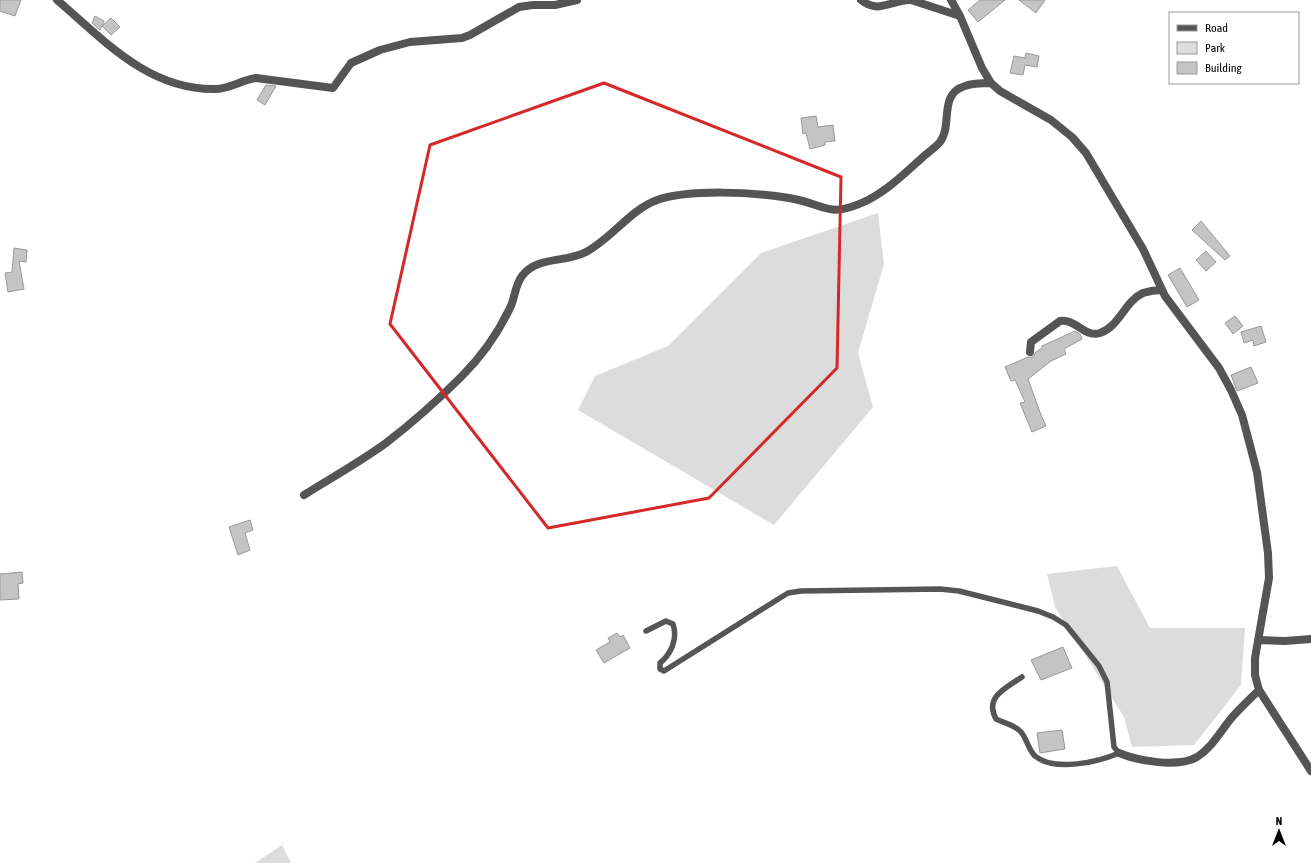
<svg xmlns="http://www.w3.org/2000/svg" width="1311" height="863" viewBox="0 0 1311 863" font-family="'Asap Condensed',sans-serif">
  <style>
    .green { fill: #dcdcdc }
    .building { fill: #c4c4c4; stroke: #999 }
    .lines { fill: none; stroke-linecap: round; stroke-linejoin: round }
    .service { stroke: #555; stroke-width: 5.5 }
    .minor { stroke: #555; stroke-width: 8 }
    .marked { fill: none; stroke: #d62828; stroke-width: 3; stroke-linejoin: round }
  </style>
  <rect width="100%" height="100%" fill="#fff"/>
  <path class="green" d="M 878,213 L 884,264 L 858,353 L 873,407 L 774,525 L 578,410 L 595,376 L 668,346 L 761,253 Z
    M 1117,566 L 1150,628 L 1245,628 L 1241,685 L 1194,745 L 1132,747 L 1124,717 L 1055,607 L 1047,574 Z
    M 282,845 L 291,863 L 255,863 Z"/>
  <path class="building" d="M 0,0 L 21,0 L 15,16 L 0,11 Z
    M 980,0 L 1005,0 L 978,22 L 968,10 Z
    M 1019,0 L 1045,0 L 1036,13 Z
    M 95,16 L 104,21 L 100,30 L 92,23 Z
    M 111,18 L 120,27 L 111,35 L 102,26 Z
    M 1026,53 L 1039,56 L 1037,67 L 1025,65 L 1023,75 L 1010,73 L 1014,56 L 1025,58 Z
    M 266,85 L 276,86 L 265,105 L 257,100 Z
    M 816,116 L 818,127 L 833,125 L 835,141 L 825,142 L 825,145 L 810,149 L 806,133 L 803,134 L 801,118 Z
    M 1201,221 L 1230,256 L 1225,260 L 1192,230 Z
    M 14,248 L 27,250 L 26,262 L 19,261 L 24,289 L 8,292 L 5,273 L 12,272 Z
    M 1206,251 L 1216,262 L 1206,271 L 1196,260 Z
    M 1180,268 L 1199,300 L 1187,307 L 1168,275 Z
    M 1235,316 L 1243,326 L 1233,334 L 1225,323 Z
    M 1261,326 L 1266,342 L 1254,346 L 1253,340 L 1244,343 L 1241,332 Z
    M 1075,331 L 1080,334 L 1082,339 L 1064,349 L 1066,354 L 1051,361 L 1028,379 L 1041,415 L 1046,426 L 1032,432 L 1020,403 L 1025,402 L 1015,380 L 1011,381 L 1005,367 L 1028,357 L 1033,357 L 1036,352 L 1042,348 L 1042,346 Z
    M 1251,367 L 1258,383 L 1237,391 L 1231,375 Z
    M 250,520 L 253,530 L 245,533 L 250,550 L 238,555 L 229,527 Z
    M 22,572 L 23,583 L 18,584 L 19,599 L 0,600 L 0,574 Z
    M 617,633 L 620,637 L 623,635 L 630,648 L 604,663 L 596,650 L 610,642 L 608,638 Z
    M 1063,647 L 1072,668 L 1041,680 L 1031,660 Z
    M 1062,730 L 1065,749 L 1040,753 L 1037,733 Z"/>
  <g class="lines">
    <path class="service" d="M 646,631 L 666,621 L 673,624 C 678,639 671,654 660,663 L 660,669 L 664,671 L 788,593 L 801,591 L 940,589 L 959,591 L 1038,611 L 1053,617 L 1066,625 L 1099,666 L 1107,682 L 1114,747 L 1119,753 C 1099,762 1054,772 1035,756 C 1028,749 1027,739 1021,732 C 1015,725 1004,723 996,719 C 984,697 1006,688 1022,677"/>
    <path class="minor" d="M 57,0 C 104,40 148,90 215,89 C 230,89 241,80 256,78 L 333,88 L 351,63 L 380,50 L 410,42 L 462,38 L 470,35 L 519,7 L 533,5 L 555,5 L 577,0
      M 861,0 C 878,14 890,1 909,0
      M 911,0 L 960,16
      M 951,0 L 960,16 L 982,68 L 991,83 L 1000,91 L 1051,120 L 1072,137 L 1086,153 L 1143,249 L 1165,296 L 1219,368 L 1231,390 L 1242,415 L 1257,472 L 1268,553 L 1269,578 L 1255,658 L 1255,675 L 1259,690 L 1311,771
      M 1030,352 L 1031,342 L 1060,321 C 1075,318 1085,338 1100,333 C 1119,327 1125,301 1143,293 C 1149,291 1156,290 1162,290
      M 304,495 C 331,478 360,462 386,443 C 412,423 438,400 462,376 C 481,357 498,333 510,308 C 515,298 515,285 522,276 C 537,256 565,263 586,252 C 612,238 630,210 657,200 C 690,189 754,192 789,198 C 827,204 827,220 868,200 C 889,189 905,173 923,157 C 928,152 935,148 940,142 C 953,125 938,94 965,86 C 973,83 983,83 991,83
      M 1258,640 L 1285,641 L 1311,639
      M 1119,753 C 1138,761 1178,768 1197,757 C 1211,748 1219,734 1229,721 C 1238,710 1249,700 1259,690"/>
  </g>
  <path class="marked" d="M 604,83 L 841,177 L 837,368 L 709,498 L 548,528 L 390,324 L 430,145 Z"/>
  <rect x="1169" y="12" width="130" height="72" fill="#ffffff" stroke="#999999"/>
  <rect x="1177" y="25" width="20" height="6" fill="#555555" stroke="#999999"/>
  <text x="1205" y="32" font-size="12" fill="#000000">Road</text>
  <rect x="1177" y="42" width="20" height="12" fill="#dcdcdc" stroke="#999999"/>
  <text x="1205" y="52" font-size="12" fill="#000000">Park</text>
  <rect x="1177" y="62" width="20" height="12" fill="#c4c4c4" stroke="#999999"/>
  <text x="1205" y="72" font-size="12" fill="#000000">Building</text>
  <g transform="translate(1279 831)" stroke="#ffffff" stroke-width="3" paint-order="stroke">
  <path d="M0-3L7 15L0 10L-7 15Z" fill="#000000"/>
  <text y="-6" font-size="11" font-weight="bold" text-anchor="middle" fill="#000000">N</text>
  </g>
</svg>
